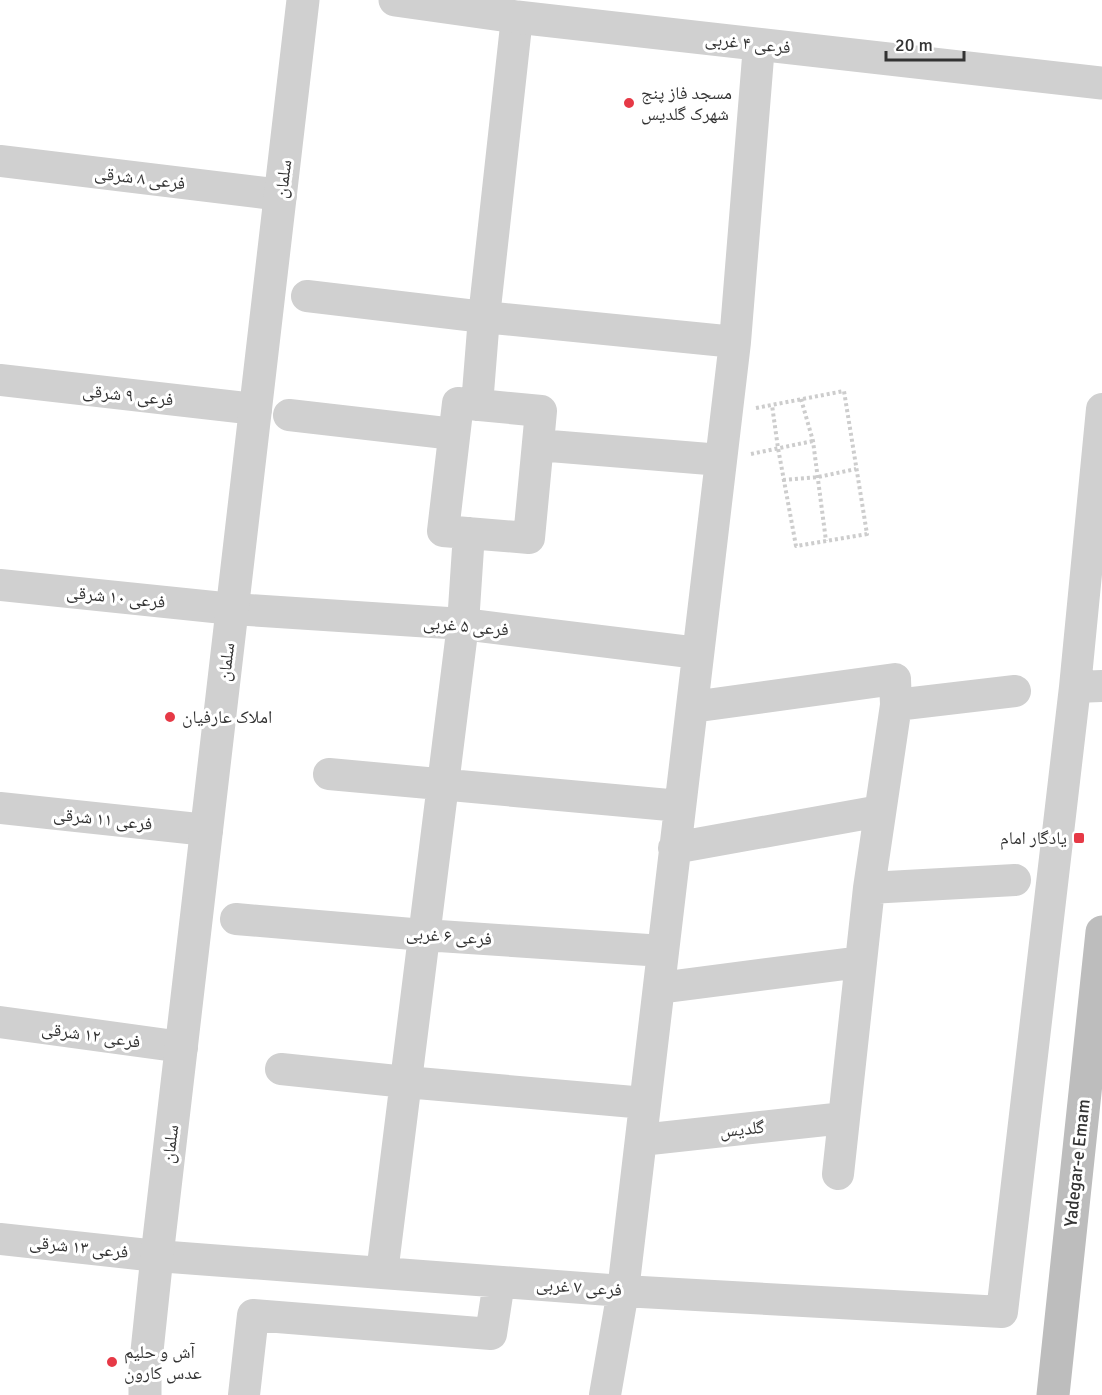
<svg xmlns="http://www.w3.org/2000/svg" width="1102" height="1395" viewBox="0 0 1102 1395" font-family="Signika,'Noto Naskh Arabic',sans-serif">
  <style>
    .lines { fill: none; stroke-linecap: round; stroke-linejoin: round }
    .path { stroke: #cdcdcd; stroke-width: 4; stroke-dasharray: 3 3; stroke-linecap: butt }
    .minor { stroke: #d0d0d0; stroke-width: 32 }
    .tertiary { stroke: #d0d0d0; stroke-width: 33 }
    .secondary { stroke: #bdbdbd; stroke-width: 33 }
    .poi-dot { fill: #e63946; stroke: #fff; stroke-width: 2 }
    .labels { text-anchor: middle; stroke-width: 6; stroke-linejoin: round; paint-order: stroke }
    .street-label { font-size: 18px; fill: #333; stroke: #fff }
    .poi-label { font-size: 18px; fill: #333; stroke: #fff; text-anchor: start }
  </style>
  <rect width="100%" height="100%" fill="#fff"/>
  <g class="lines">
    <path class="path" d="M 801,399 L 813,441 L 826,541
      M 756,408 L 844,391 L 867,534 L 796,546 L 778,448 L 772,405
      M 751,454 L 813,441
      M 783,480 L 818,477 L 856,469"/>
    <path class="minor" d="M 0,161 L 281,195
      M 307,296 L 484,317 L 735,342
      M 0,380 L 256,409
      M 458,403 L 541,411 L 529,538 L 443,531 Z
      M 477,405 L 484,317 L 517,17
      M 289,415 L 454,434
      M 538,445 L 721,460
      M 0,585 L 233,609 L 463,624 L 698,653
      M 1075,687 L 1102,409
      M 896,705 L 1015,691
      M 692,707 L 895,679 L 896,705 L 869,888 L 838,1174
      M 329,774 L 680,806
      M 0,808 L 207,830
      M 674,848 L 880,811
      M 869,888 L 1015,880
      M 236,919 L 424,935 L 663,951
      M 659,988 L 861,962
      M 0,1022 L 182,1047
      M 281,1069 L 406,1082 L 645,1103
      M 641,1140 L 844,1118
      M 0,1239 L 157,1256 L 382,1273 L 623,1291 L 1002,1312 L 1075,687 L 1102,686
      M 382,1273 L 463,624 L 469,533
      M 244,1395 L 253,1315 L 491,1334 L 499,1282
      M 605,1395 L 623,1291 L 735,342 L 759,45"/>
    <path class="tertiary" d="M 395,0 L 517,17 L 1102,83
      M 145,1395 L 145,1370 L 157,1256 L 303,0"/>
    <path class="secondary" d="M 1053,1395 L 1102,932"/>
  </g>
  <g class="poi-dot">
    <circle cx="629" cy="103" r="6"/>
    <circle cx="170" cy="717" r="6"/>
    <rect x="1073" y="832" width="12" height="12" rx="3"/>
    <circle cx="112" cy="1362" r="6"/>
  </g>
  <g class="labels">
    <g class="street-label">
      <text transform="translate(748 43) rotate(6)" y="6">فرعی ۴ غربی</text>
      <text transform="translate(140 178) rotate(7)" y="6">فرعی ۸ شرقی</text>
      <text transform="translate(283 179) rotate(-83)" y="6">سلمان</text>
      <text transform="translate(128 395) rotate(6)" y="6">فرعی ۹ شرقی</text>
      <text transform="translate(116 597) rotate(6)" y="6">فرعی ۱۰ شرقی</text>
      <text transform="translate(466 626) rotate(5)" y="6">فرعی ۵ غربی</text>
      <text transform="translate(226 662) rotate(-83)" y="6">سلمان</text>
      <text transform="translate(103 819) rotate(6)" y="6">فرعی ۱۱ شرقی</text>
      <text transform="translate(449 936) rotate(4)" y="6">فرعی ۶ غربی</text>
      <text transform="translate(91 1035) rotate(8)" y="6">فرعی ۱۲ شرقی</text>
      <text transform="translate(742 1129) rotate(-6)" y="6">گلدیس</text>
      <text transform="translate(170 1144) rotate(-83)" y="6">سلمان</text>
      <text transform="translate(1077 1163) rotate(-84)" y="6">Yadegar-e Emam</text>
      <text transform="translate(79 1247) rotate(6)" y="6">فرعی ۱۳ شرقی</text>
      <text transform="translate(579 1287) rotate(4)" y="6">فرعی ۷ غربی</text>
    </g>
    <g class="poi-label">
      <text x="641" y="99">مسجد فاز پنج<tspan x="641" dy="21">شهرک گلدیس</tspan></text>
      <text x="182" y="723">املاک عارفیان</text>
      <text x="1067" y="844" text-anchor="end">یادگار امام</text>
      <text x="124" y="1358">آش و حلیم<tspan x="124" dy="21">عدس کارون</tspan></text>
    </g>
  </g>
  <path d="M886 51v9h78v-9" fill="none" stroke="#333333" stroke-width="3"/>
  <text x="895" y="51" font-size="18" fill="#333333" stroke="#ffffff" stroke-width="4.5" paint-order="stroke">20 m</text>
</svg>
